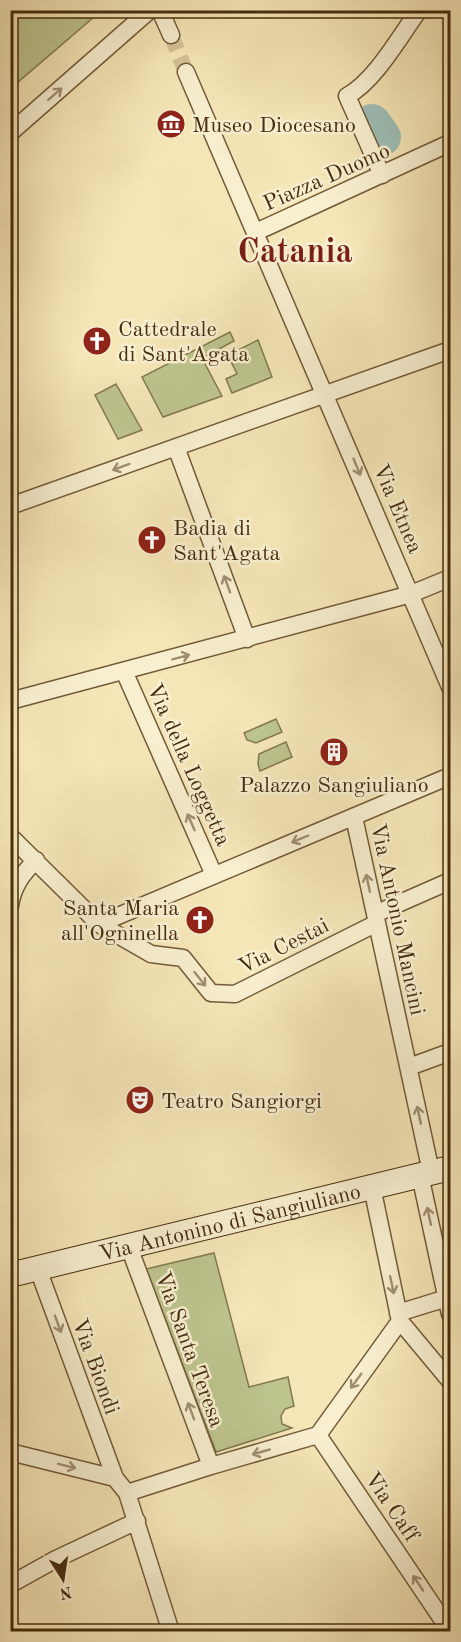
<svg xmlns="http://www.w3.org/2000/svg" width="461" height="1642" viewBox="0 0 461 1642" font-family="'Old Standard TT',serif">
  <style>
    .green { fill: #bdc48e; stroke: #82784e; stroke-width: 1.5 }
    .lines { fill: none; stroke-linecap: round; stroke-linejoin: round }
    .river { stroke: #9dbeb5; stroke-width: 38 }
    .street-tunnel { stroke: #d2c195; stroke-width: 16; stroke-dasharray: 16 8; stroke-linecap: butt }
    .street-casing { stroke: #725a38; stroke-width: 19 }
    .secondary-casing { stroke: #462c0d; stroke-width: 26 }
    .street { stroke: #f8efd0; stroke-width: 16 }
    .secondary { stroke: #f8efd0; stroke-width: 24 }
    .rail { stroke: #462c0d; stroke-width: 4.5; stroke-dasharray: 10 10; stroke-linecap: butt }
    .oneway { stroke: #9f8e6e }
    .labels { text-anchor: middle; stroke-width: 5; stroke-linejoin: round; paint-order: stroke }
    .poi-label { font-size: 22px; fill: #462c0d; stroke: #f8efd0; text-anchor: start }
    .street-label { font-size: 22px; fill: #462c0d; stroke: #f8efd0 }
    .town-label { font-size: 34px; font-weight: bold; fill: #7a1f14; stroke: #f8efd0 }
  </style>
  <rect width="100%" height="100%" fill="#f5e6b7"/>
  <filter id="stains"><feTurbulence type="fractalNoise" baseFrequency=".00333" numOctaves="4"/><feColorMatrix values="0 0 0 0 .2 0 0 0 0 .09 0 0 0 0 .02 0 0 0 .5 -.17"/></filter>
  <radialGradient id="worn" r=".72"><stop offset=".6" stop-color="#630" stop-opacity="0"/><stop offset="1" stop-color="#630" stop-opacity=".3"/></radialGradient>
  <path class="green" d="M 11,10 L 101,10 L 101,11 L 11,88 Z
    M 230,332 L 234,341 L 202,358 L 222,396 L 163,417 L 142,377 Z
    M 258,340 L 272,377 L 232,393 L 226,379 L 237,374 L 228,355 Z
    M 116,384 L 142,430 L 118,439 L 95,395 Z
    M 276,719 L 282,732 L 256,743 L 247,740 L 244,733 Z
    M 286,742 L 292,757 L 260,771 L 258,764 L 259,754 Z
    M 214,1253 L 249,1387 L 288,1377 L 294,1406 L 285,1409 L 281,1416 L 282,1424 L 292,1428 L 216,1452 L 146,1269 Z"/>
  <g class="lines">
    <path class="river" d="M 372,123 L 382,137"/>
    <path class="street-tunnel" d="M 171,35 L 186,72"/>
    <g class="street-casing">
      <path id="street" d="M 160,10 L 171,35
        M 186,72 L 450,687
        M 10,133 L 150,10
        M 382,175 L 347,96 C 375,81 400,36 419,10
        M 256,232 L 450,143
        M 176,447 L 247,639
        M 10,506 L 450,350
        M 124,671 L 214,875
        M 10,701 L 411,594 L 450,578
        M 354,817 L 431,1172
        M 10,836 L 99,924 L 151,954 L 183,958 L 211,993 L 235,994 L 377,923
        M 10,906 C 13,886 22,874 36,860
        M 375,914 L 450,881
        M 99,924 L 450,776
        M 409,1067 L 450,1052
        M 420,1175 L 450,1314
        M 372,1187 L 400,1321 L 450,1381
        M 129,1247 L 211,1466
        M 38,1269 L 115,1478
        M 398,1313 L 447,1298
        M 318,1435 L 450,1631
        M 318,1435 L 400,1321
        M 10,1452 L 115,1478 L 127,1493 L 171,1632
        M 127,1493 L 211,1466 L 318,1435
        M 10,1581 L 13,1583 L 56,1559 L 137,1521"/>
    </g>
    <g class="secondary-casing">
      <g id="secondary">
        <path id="s1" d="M 10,1275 L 450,1168"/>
      </g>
    </g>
    <use href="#street" class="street"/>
    <use href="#secondary" class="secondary"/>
    <path class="rail" d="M 10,15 L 20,10"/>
  </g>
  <defs><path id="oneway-shaft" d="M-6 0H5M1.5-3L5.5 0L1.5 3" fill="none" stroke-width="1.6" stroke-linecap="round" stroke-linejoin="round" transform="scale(1.5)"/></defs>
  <g class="oneway">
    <use href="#oneway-shaft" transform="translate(55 94) rotate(-41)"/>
    <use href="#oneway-shaft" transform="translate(121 467) rotate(160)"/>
    <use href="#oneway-shaft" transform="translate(357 467) rotate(67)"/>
    <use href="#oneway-shaft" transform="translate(227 584) rotate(-110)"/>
    <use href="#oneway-shaft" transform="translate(181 657) rotate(-15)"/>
    <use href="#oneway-shaft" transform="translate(191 822) rotate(-114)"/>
    <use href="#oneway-shaft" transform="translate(300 839) rotate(157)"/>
    <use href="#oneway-shaft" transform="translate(368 883) rotate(-102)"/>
    <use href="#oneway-shaft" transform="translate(200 979) rotate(51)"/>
    <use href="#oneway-shaft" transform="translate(419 1115) rotate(-102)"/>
    <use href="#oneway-shaft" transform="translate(429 1216) rotate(-102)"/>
    <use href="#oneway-shaft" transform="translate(392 1285) rotate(78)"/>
    <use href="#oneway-shaft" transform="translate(58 1324) rotate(70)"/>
    <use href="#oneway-shaft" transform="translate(356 1381) rotate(126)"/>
    <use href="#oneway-shaft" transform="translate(191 1411) rotate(-110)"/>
    <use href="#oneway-shaft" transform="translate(261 1452) rotate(164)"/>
    <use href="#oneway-shaft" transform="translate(67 1466) rotate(14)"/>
    <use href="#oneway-shaft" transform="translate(418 1583) rotate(-124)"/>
  </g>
  <defs>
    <g id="museum-disc" transform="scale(1.5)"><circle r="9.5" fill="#8f2418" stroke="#f8efd0"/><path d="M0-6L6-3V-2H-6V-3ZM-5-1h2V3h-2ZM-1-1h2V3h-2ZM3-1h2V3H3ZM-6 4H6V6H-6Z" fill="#fff"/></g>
    <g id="church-disc" transform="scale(1.5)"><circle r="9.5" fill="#8f2418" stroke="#f8efd0"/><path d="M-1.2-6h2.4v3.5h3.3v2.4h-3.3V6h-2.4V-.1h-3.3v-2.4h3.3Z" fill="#fff"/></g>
    <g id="building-disc" transform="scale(1.5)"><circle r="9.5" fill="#8f2418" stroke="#f8efd0"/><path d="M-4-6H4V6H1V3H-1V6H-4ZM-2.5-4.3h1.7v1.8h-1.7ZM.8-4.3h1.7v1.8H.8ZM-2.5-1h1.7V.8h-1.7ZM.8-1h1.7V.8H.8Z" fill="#fff"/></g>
    <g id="theatre-disc" transform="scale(1.5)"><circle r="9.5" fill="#8f2418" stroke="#f8efd0"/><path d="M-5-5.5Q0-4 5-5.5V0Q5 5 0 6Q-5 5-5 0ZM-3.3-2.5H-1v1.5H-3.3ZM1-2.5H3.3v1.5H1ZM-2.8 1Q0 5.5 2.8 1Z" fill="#fff"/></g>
  </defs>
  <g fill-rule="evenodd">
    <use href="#museum-disc" x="171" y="124"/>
    <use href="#church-disc" x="97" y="341"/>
    <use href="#church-disc" x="152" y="540"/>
    <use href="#building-disc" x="334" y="752"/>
    <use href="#church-disc" x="200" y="920"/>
    <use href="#theatre-disc" x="140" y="1100"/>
  </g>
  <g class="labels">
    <g class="poi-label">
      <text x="192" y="132">Museo Diocesano</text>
      <text x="118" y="336">Cattedrale<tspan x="118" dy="25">di Sant'Agata</tspan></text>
      <text x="173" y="535">Badia di<tspan x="173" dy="25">Sant'Agata</tspan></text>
      <text x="334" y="792" text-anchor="middle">Palazzo Sangiuliano</text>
      <text x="179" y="915" text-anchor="end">Santa Maria<tspan x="179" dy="25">all'Ogninella</tspan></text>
      <text x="161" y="1108">Teatro Sangiorgi</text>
    </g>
    <g class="street-label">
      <text transform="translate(326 176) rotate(-24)" y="8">Piazza Duomo</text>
      <text transform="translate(399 508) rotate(67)" y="8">Via Etnea</text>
      <text transform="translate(190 764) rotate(66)" y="8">Via della Loggetta</text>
      <text transform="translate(399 919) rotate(78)" y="8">Via Antonio Mancini</text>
      <text transform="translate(283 945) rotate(-27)" y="8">Via Cestai</text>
      <text dy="8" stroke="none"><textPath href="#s1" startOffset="226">Via Antonino di Sangiuliano</textPath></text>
      <text transform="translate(191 1349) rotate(70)" y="8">Via Santa Teresa</text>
      <text transform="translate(97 1366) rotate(70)" y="8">Via Biondi</text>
      <text transform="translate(393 1506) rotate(56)" y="8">Via Caff</text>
    </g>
    <g class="town-label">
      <text x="295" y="262">Catania</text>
    </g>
  </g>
  <rect width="461" height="1642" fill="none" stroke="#f5e6b7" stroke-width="36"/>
  <rect x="12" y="12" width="437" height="1618" fill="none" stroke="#462c0d" stroke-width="3"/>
  <rect x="18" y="18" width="425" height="1606" fill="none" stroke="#462c0d" stroke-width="1.5"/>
  <g transform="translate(63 1579) rotate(168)" stroke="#f8efd0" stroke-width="4.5" paint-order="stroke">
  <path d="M0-4.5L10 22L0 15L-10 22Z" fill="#462c0d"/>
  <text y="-9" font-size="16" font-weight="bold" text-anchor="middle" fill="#462c0d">N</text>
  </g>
  <rect width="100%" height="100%" filter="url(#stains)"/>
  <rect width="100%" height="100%" fill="url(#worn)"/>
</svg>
